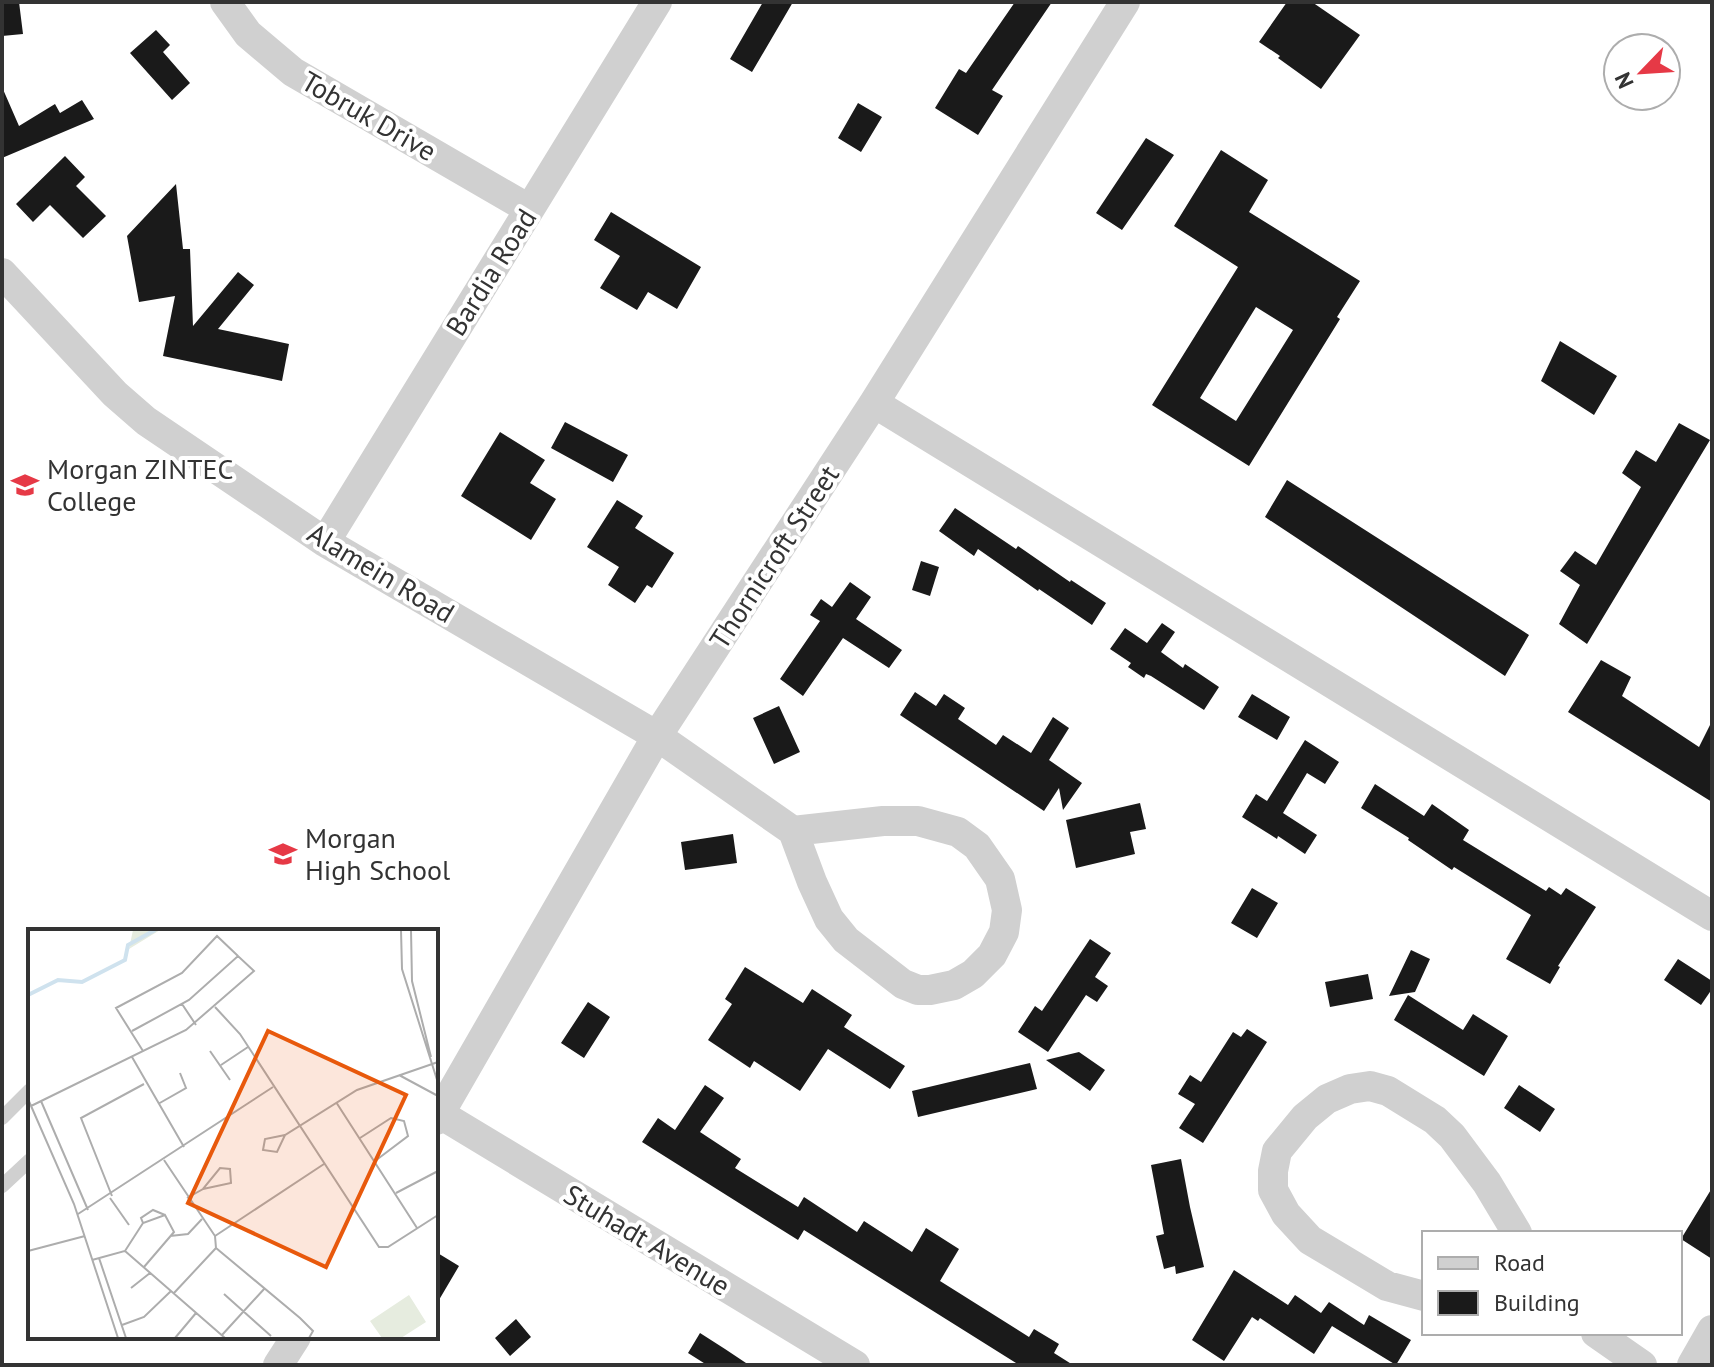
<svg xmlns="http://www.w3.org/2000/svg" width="1714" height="1367" viewBox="0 0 1714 1367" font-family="'PT Sans',sans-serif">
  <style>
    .building { fill: #1a1a1a; fill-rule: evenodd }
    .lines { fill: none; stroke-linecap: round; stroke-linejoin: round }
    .lane { stroke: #d0d0d0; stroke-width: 14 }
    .street { stroke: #d0d0d0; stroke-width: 30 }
    .labels { text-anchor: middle; stroke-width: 8; stroke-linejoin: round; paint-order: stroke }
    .street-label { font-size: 28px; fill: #333; stroke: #fff }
    .poi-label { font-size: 28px; fill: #333; stroke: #fff; text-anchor: start }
    .inset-river { fill: none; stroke: #cfe2ee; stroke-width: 4 }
    .inset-road { fill: none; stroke: #adadad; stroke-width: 2 }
    .view { fill: #e8590c; fill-opacity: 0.15; stroke: #e8590c; stroke-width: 4 }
    .inset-edge { fill: none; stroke: #333; stroke-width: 4 }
  </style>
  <rect width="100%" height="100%" fill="#fff"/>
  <path class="building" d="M 2,2 L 19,2 L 23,34 L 2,36 Z
    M 763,2 L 793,2 L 752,72 L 730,59 Z
    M 1015,2 L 1052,2 L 992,90 L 1003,96 L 978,135 L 935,108 L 959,69 L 966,73 Z
    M 1287,2 L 1312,2 L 1360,35 L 1321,89 L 1278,58 L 1280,56 L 1259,42 Z
    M 156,30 L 170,45 L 163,52 L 190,83 L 172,100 L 130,53 Z
    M 2,87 L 19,126 L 55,104 L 60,113 L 82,100 L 94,119 L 2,158 Z
    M 858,103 L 882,117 L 861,152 L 838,138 Z
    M 1146,138 L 1174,155 L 1122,230 L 1096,213 Z
    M 1221,150 L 1268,180 L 1249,212 L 1360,281 L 1337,317 L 1340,319 L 1249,466 L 1152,405 L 1238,267 L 1174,226 ZM 1256,307 L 1293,330 L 1236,421 L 1200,398 Z
    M 65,156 L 85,177 L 76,186 L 106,216 L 83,238 L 50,205 L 33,222 L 16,204 Z
    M 176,184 L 183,249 L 190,249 L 193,326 L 238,272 L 254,285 L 218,329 L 289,344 L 282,381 L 163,356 L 175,296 L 139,302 L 127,236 Z
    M 611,212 L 701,267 L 677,309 L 648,292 L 637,310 L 600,288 L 620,256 L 594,240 Z
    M 1560,341 L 1617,376 L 1594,415 L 1541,381 Z
    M 565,422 L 628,455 L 613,482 L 551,448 Z
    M 1679,423 L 1710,440 L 1587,644 L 1559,624 L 1580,585 L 1560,571 L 1575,551 L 1596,565 L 1641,487 L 1622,473 L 1636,450 L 1656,462 Z
    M 500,432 L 545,460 L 530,483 L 556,499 L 531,540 L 461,496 Z
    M 1287,480 L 1529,635 L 1505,676 L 1265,517 Z
    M 617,500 L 643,516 L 635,528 L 674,553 L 652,588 L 647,585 L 635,603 L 608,585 L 619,567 L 587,547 Z
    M 955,508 L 1016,549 L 1018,546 L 1070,582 L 1071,580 L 1106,603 L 1092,625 L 1039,589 L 1038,591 L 978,549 L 974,556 L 939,531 Z
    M 921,561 L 939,567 L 930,596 L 912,590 Z
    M 850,582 L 871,597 L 856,619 L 902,650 L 889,668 L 843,638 L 803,696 L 780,679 L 820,621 L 810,615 L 821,599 L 832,607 Z
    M 1162,623 L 1175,632 L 1161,652 L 1183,668 L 1185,664 L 1219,687 L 1204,710 L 1151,676 L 1146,674 L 1144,678 L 1128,667 L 1131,663 L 1110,649 L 1125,628 L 1147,643 Z
    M 1601,660 L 1631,677 L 1622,696 L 1699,747 L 1712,721 L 1712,802 L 1568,712 Z
    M 915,692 L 936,706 L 944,694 L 965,708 L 958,719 L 996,745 L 1003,735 L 1031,753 L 1053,717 L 1069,728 L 1049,760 L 1082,783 L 1063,810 L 1059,788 L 1044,811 L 900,715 Z
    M 1252,694 L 1290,717 L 1277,740 L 1238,717 Z
    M 779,706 L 800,752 L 774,764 L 753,718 Z
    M 1305,740 L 1339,762 L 1325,784 L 1307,773 L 1283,813 L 1317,835 L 1305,854 L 1278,836 L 1277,839 L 1242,817 L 1256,794 L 1267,801 Z
    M 1375,784 L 1424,816 L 1432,804 L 1469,830 L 1463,840 L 1546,891 L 1549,887 L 1561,895 L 1566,888 L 1596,907 L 1558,966 L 1560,967 L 1550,984 L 1506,959 L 1531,915 L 1454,867 L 1452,870 L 1408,840 L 1409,838 L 1361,808 Z
    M 1140,803 L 1146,829 L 1130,832 L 1135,854 L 1076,868 L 1066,820 Z
    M 733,834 L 737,863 L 685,870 L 681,842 Z
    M 1252,888 L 1278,903 L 1257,938 L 1231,923 Z
    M 1090,939 L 1111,953 L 1095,977 L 1108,986 L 1097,1002 L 1086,995 L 1048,1052 L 1018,1032 L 1035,1006 L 1042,1011 Z
    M 1411,950 L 1430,959 L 1415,992 L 1389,996 Z
    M 1678,959 L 1712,981 L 1712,989 L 1701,1005 L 1664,980 Z
    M 745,967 L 803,1003 L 812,989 L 852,1015 L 844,1027 L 905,1066 L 890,1089 L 828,1049 L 800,1091 L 754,1061 L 750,1068 L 708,1040 L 732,1004 L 725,999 Z
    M 1368,974 L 1373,999 L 1330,1007 L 1325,982 Z
    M 1408,995 L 1463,1030 L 1473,1014 L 1508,1036 L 1484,1076 L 1394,1020 Z
    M 588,1002 L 610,1017 L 584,1058 L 561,1043 Z
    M 1247,1029 L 1267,1042 L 1203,1143 L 1179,1128 L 1195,1104 L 1178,1094 L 1190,1075 L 1201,1082 L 1233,1032 L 1241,1037 Z
    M 1079,1052 L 1105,1070 L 1090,1091 L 1046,1060 Z
    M 1030,1063 L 1037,1089 L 918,1117 L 912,1091 Z
    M 705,1085 L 724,1098 L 700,1132 L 741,1159 L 735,1168 L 798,1207 L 804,1197 L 857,1232 L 864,1221 L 912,1252 L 926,1228 L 959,1249 L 940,1281 L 1029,1337 L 1034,1329 L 1059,1344 L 1054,1353 L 1073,1365 L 1019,1365 L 804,1230 L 798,1240 L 642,1142 L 658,1118 L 675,1130 Z
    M 1519,1085 L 1555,1109 L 1540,1132 L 1504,1108 Z
    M 1181,1159 L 1190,1207 L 1204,1267 L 1176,1274 L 1175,1266 L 1164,1269 L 1156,1236 L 1164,1234 L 1151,1165 Z
    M 1712,1188 L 1712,1259 L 1681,1239 Z
    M 436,1252 L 459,1266 L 436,1305 Z
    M 1234,1270 L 1288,1305 L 1295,1295 L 1321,1313 L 1329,1302 L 1364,1325 L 1369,1315 L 1411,1340 L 1396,1365 L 1332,1326 L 1314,1354 L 1260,1318 L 1258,1321 L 1252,1317 L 1224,1361 L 1192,1340 Z
    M 516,1319 L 531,1337 L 510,1356 L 495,1338 Z
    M 700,1333 L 725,1349 L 749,1365 L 707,1365 L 688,1353 Z"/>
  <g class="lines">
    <path class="lane" d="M 2,1118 L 30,1090
      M 2,1186 L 30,1160"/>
    <path class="street" d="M 225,2 L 248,34 L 293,72 L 529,209
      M 2,273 L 115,394 L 146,421 L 325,542 L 657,736 L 793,831 L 812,882 L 829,919 L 846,940 L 903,984 L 918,990 L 930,990 L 954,985 L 973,974 L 992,955 L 1004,932 L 1007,910 L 1000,879 L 977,846 L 958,832 L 918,821 L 883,821 L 793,831
      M 874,403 L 1712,916
      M 325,542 L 657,2
      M 440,1114 L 855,1365
      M 436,1120 L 657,736 L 874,403 L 1125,2
      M 1424,1296 L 1387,1286 L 1310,1240 L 1286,1214 L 1273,1190 L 1273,1171 L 1277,1151 L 1305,1117 L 1327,1099 L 1350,1089 L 1370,1086 L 1388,1091 L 1435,1120 L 1452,1136 L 1487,1183 L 1517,1233
      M 1596,1333 L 1642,1365
      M 278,1365 L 296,1337
      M 1692,1365 L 1712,1330"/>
  </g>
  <defs>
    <g id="school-bare" transform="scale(2.16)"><path d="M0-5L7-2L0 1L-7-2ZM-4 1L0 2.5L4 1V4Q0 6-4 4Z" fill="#e63946" stroke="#fff" stroke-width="2.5" paint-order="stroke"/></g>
  </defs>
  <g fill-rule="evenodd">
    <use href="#school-bare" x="25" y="485"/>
    <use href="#school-bare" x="283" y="854"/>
  </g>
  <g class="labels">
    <g class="street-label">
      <text transform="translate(369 116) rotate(30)" y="10">Tobruk Drive</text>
      <text transform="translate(491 272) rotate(-58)" y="10">Bardia Road</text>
      <text transform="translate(774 557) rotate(-57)" y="10">Thornicroft Street</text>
      <text transform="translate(381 573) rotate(31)" y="10">Alamein Road</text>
      <text transform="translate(647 1240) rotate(31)" y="10">Stuhadt Avenue</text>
    </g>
    <g class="poi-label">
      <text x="47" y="479">Morgan ZINTEC<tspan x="47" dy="32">College</tspan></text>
      <text x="305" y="848">Morgan<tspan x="305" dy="32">High School</tspan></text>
    </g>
  </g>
  <g transform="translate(28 929)">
    <rect width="410" height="410" fill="#fff"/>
    <path d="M 105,1 L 132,1 L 101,20 ZM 381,366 L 398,393 L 373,409 L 354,409 L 342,392 Z" fill="#e6ecdf"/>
    <path class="inset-river" d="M 0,66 L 30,51 L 54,53 L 97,31 L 100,16 L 127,1"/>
    <path class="inset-road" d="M 373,1 L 374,40 L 410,154M 383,1 L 384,52 L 403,128M 154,75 L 168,96M 187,78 L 212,105 L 351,318 L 360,318 L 410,286M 115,122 L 88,79 L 154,44 L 189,7 L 210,27M 182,122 L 202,151M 104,128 L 156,218M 193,136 L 220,118M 371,146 L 410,167M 0,170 L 46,275 L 90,409M 13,172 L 60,281M 308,173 L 389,299M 130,175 L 158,159 L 152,144M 3,177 L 158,101 L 226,42 L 210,27 L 161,71 L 104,102M 257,206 L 249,223 L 235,221 L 237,210 L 257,206 L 329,161 L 410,133M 332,209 L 363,189 L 376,192 L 380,207 L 347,232M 136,231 L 187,307 L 188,319 L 272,389 L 285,402 L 281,409M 368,264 L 410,242M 84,267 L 53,189 L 116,155M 82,269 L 101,296M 159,269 L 175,260 L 192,239 L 202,240 L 203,254 L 175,260M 50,285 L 245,158M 115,294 L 113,289 L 125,281 L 137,286M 142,307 L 160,305 L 174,290M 187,307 L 296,235M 0,322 L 57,307M 97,322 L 197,409M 71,329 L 98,409M 64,331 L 97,322 L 115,294 L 137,286 L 146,303 L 116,338M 103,359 L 122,344M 146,364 L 188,319M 196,365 L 243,407M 94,396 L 116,388 L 143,362M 194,406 L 237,359M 147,409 L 168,384"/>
    <path class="view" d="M 240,102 L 378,166 L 298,338 L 160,274 Z"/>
    <rect width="410" height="410" class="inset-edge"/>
  </g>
  <rect width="1714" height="1367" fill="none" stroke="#333333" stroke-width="8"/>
  <rect x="1422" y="1231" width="260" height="104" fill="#ffffff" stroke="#adadad" stroke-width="2"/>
  <rect x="1438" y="1257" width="40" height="12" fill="#d0d0d0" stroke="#adadad" stroke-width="2"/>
  <text x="1494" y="1271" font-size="24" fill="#333333">Road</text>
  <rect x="1438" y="1291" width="40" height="24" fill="#1a1a1a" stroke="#adadad" stroke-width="2"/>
  <text x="1494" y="1311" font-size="24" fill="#333333">Building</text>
  <g transform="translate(1642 72) rotate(245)"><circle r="38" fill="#ffffff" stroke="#adadad" stroke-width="2"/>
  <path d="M0-6L14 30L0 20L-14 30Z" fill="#e63946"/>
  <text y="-12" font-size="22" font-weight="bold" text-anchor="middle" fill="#333333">N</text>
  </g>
</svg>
